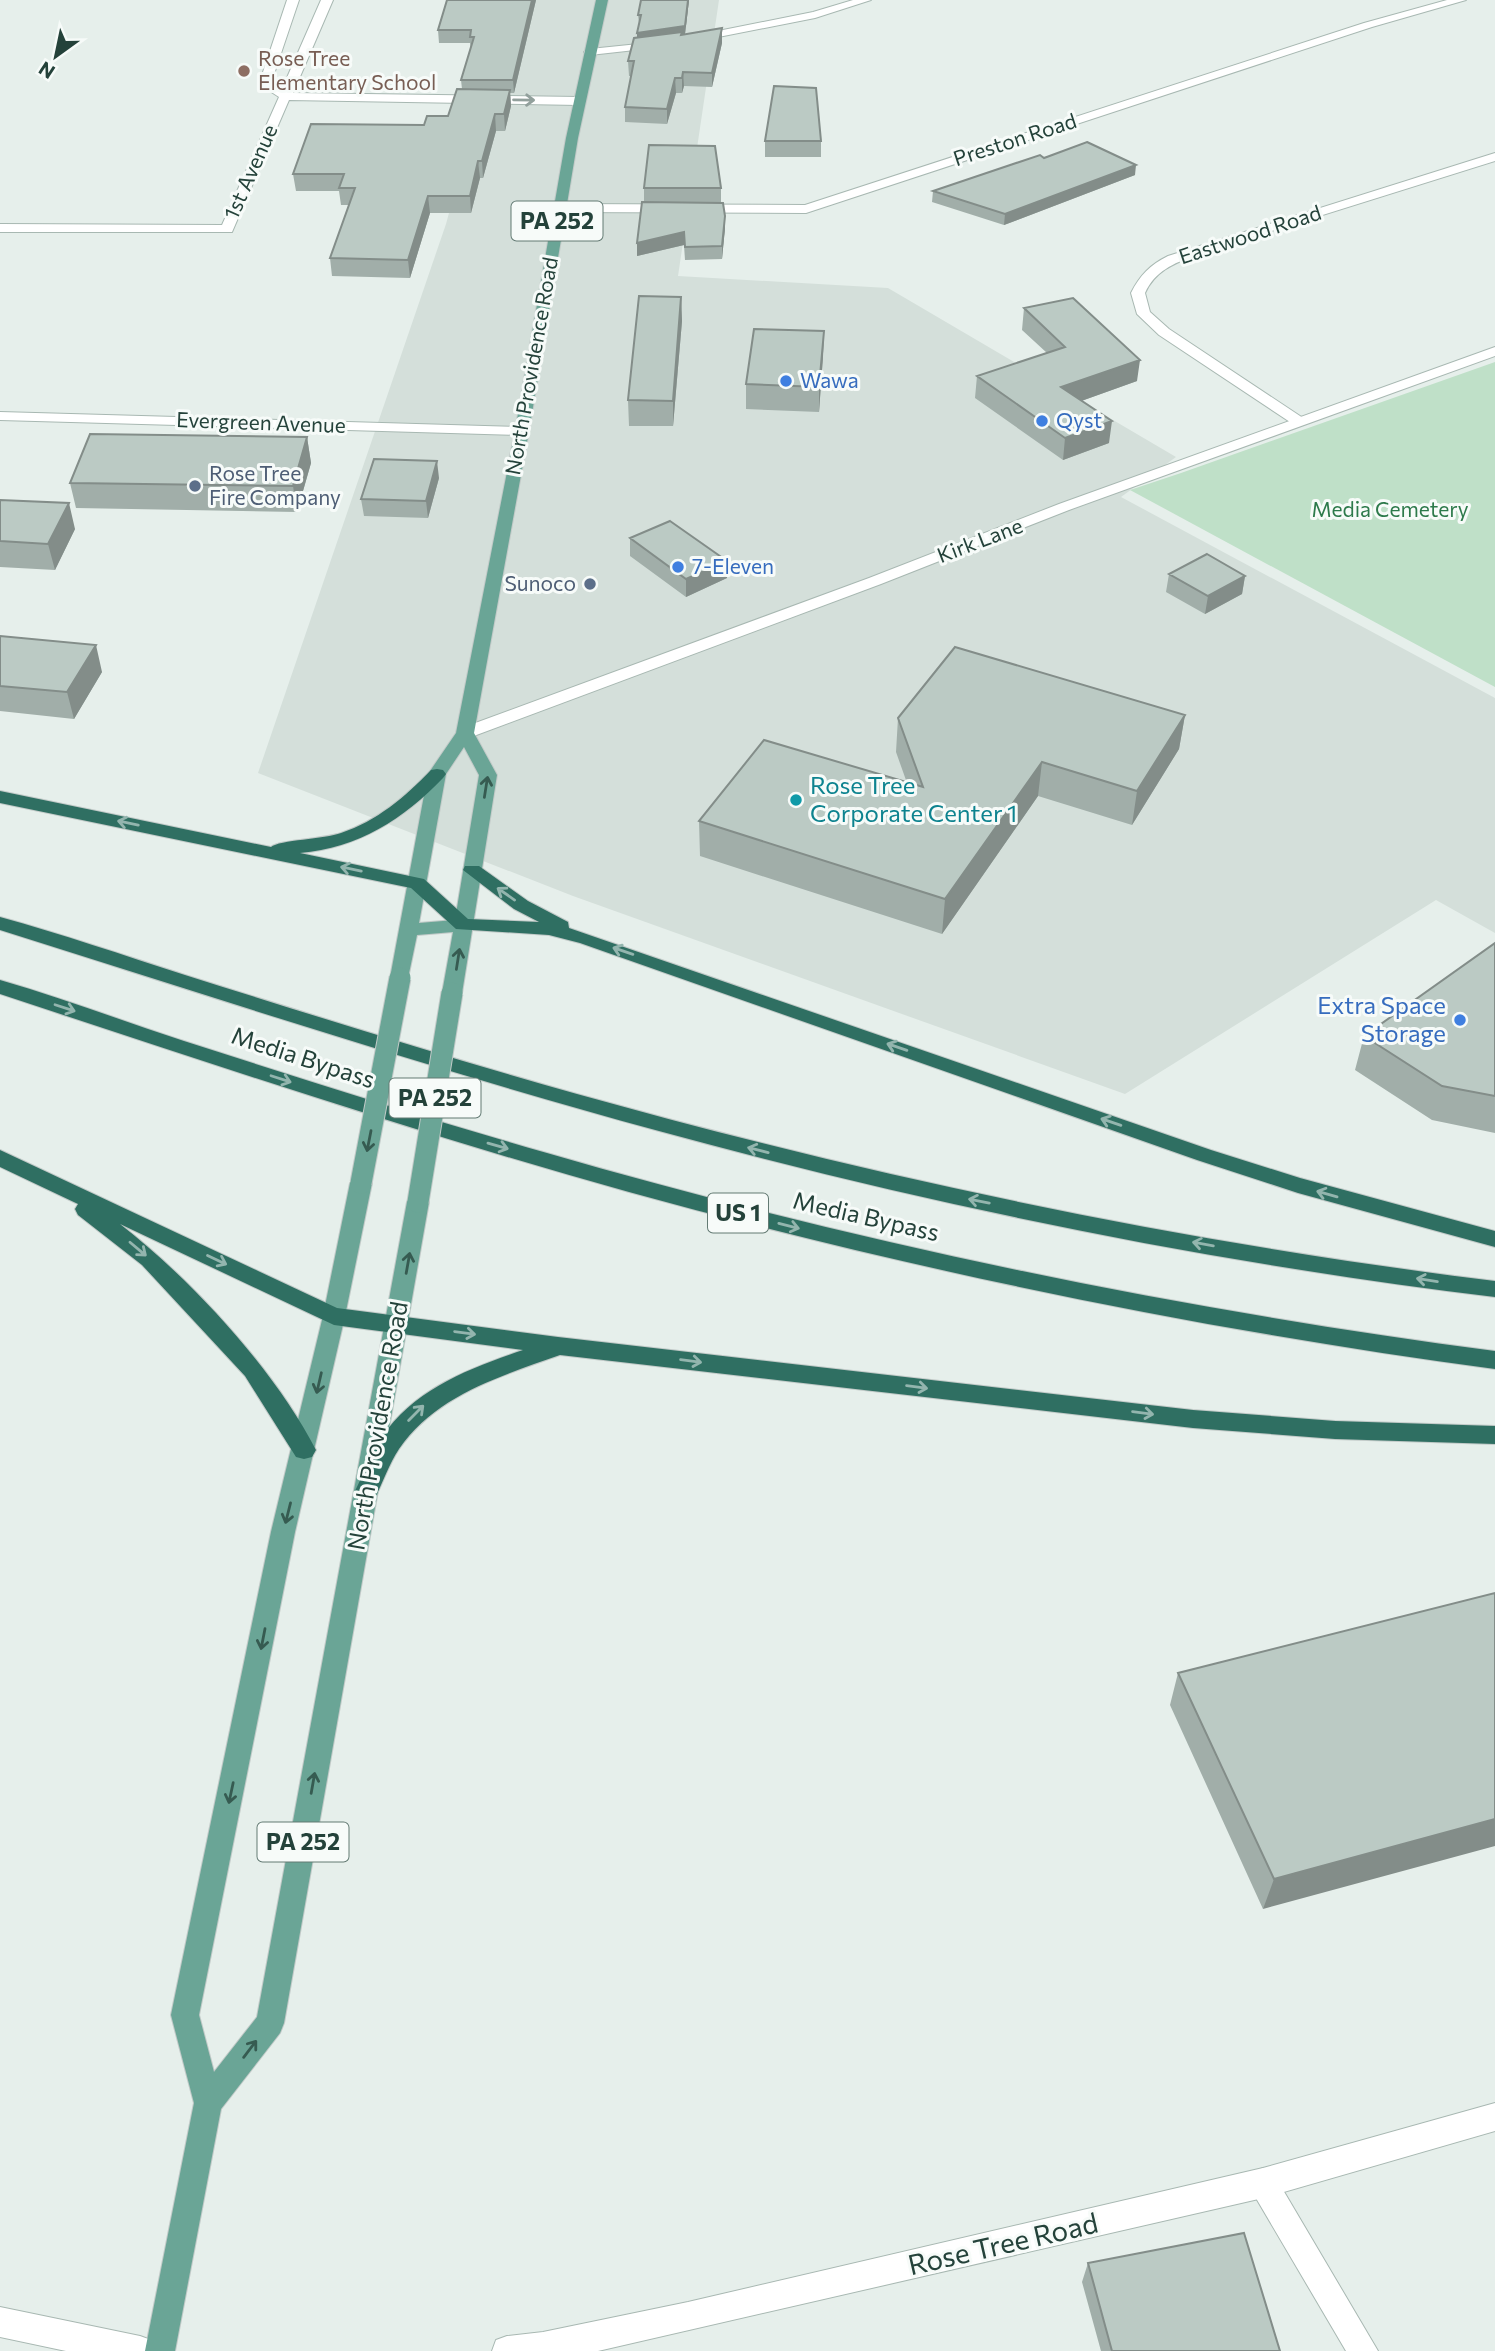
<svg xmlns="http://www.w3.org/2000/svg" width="1495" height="2351" viewBox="0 0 1495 2351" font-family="Commissioner,sans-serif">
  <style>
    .built { fill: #d4dfda }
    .green { fill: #bfe0c8 }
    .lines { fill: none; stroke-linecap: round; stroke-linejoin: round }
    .minor-casing { stroke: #a8b8b2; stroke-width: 2 }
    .tertiary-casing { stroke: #a8b8b2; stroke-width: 2 }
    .primary-casing { stroke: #c2cac8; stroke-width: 2 }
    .motorway-casing { stroke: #c2cac8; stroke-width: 2 }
    .minor { fill: #fff; fill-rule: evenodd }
    .tertiary { fill: #fff; fill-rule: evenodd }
    .primary { fill: #6aa596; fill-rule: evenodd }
    .motorway { fill: #2f6f62; fill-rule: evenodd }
    .primary-bridge-casing { stroke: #c2cac8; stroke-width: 23; stroke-linecap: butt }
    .primary-bridge { stroke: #6aa596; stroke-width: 21 }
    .wall { fill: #a1aea9 }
    .shaded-wall { fill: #838d89 }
    .building { fill: #bbcac4; stroke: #838d89; stroke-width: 2 }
    .oneway { stroke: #92a09c }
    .oneway2 { stroke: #365b51 }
    .oneway3 { stroke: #93b5ae }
    .education-dot { fill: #8d6e63; stroke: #f7fbf9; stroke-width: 2.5 }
    .shop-dot { fill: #3f7fe0; stroke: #f7fbf9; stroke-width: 2.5 }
    .service-dot { fill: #5c6f8a; stroke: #f7fbf9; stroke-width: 2.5 }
    .culture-dot { fill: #0f9aa8; stroke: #f7fbf9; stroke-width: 2.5 }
    .labels { text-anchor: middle; stroke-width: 6; stroke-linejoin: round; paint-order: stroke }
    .far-education-label { font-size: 21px; fill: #785e54; stroke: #f7fbf9; text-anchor: start }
    .far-street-label { font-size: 21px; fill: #24423a; stroke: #f7fbf9 }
    .far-shop-label { font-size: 21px; fill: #366cbe; stroke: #f7fbf9; text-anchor: start }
    .far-service-label { font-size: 21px; fill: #4e5e75; stroke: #f7fbf9; text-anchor: start }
    .far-park-label { font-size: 21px; fill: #2d7a4b; stroke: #f7fbf9 }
    .shield { fill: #f7fbf9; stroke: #637a73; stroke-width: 2 }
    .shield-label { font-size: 23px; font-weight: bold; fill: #24423a }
    .culture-label { font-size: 24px; fill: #0d838f; stroke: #f7fbf9; text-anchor: start }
    .shop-label { font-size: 24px; fill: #366cbe; stroke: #f7fbf9; text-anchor: end }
    .street-label { font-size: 24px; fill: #24423a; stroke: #f7fbf9 }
    .near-street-label { font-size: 28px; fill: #24423a; stroke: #f7fbf9 }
  </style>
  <rect width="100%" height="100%" fill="#e6efeb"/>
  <path class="built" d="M 507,0 L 719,0 L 678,276 L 888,288 L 1176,457 L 1121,497 L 1495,698 L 1495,933 L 1436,900 L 1125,1094 L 573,896 L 258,773 L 446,224 Z"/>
  <path class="green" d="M 1495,362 L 1495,687 L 1130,490 L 1181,473 Z"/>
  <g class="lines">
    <g class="minor-casing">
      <path id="minor" d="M 287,0 L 299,0 L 271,83 L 282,89 L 321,0 L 333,0 L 293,93 L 579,97 L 585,101 L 579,105 L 289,100 L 232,232 L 0,232 L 0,224 L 222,225 L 279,97 L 259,84 Z
        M 853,0 L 871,0 L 815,18 L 693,42 L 687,39 L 693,36 L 813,12 Z
        M 1447,0 L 1466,0 L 1372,27 L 806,213 L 559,212 L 553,208 L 559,204 L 805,205 L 1364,23 Z
        M 658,42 L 664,45 L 662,47 L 590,55 L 584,52 L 590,49 Z
        M 1495,153 L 1495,161 L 1195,255 C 1173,264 1155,271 1145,293 L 1150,312 L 1169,329 L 1303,418 L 1305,421 L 1303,424 L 1293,424 L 1159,335 L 1137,314 L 1131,293 C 1140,275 1150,265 1168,256 Z
        M 0,412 L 522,427 L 529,431 L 522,435 L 0,420 Z
        M 1263,2168 L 1273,2173 L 1378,2351 L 1346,2351 L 1253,2193 L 1248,2183 L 1253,2173 Z"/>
    </g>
    <g class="tertiary-casing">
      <path id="tertiary" d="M 1495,347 L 1495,356 L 1069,510 L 881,584 L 471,737 L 465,738 L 456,733 L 459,729 L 869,578 L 1059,504 Z
        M 1495,2103 L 1495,2131 L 1263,2198 L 598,2351 L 492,2351 L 496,2340 L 507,2336 L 543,2332 L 688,2302 L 1263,2168 Z
        M 0,2307 L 140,2336 L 151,2340 L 155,2351 L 66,2351 L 0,2337 Z"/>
    </g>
    <g class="primary-casing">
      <path id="primary" d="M 596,0 L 608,0 L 578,138 L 529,431 L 474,733 L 497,775 L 462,993 L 459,998 L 445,998 L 442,993 L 453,932 L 417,935 L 407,983 L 393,983 L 390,978 L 428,774 L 456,733 L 515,431 L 566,138 ZM 464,747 L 479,775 L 455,920 L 419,923 L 446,774 Z
        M 361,1175 L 368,1178 L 372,1183 L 345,1316 L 295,1532 L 199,2015 L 214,2072 L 257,2017 L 407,1202 L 410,1196 L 418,1194 L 426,1196 L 429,1202 L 284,2023 L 280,2033 L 221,2109 L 175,2351 L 145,2351 L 194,2103 L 171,2015 L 271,1532 L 323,1316 L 350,1183 L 354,1178 Z"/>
    </g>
    <g class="motorway-casing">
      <path id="motorway" d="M 437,769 L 443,770 L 446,774 L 443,778 C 404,819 358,848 300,853 L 424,879 L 468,919 L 539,922 L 514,909 L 463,870 L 465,866 L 479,866 L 528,901 L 568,922 L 569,928 L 1211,1150 L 1300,1178 L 1495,1231 L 1495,1247 L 1298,1193 L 1197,1160 L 580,943 L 549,935 L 456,929 L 411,888 L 0,803 L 0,791 L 271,847 C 279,840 325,839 341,833 C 377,821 405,797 431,770 Z
        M 0,917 C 62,934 123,955 185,975 C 315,1016 446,1057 577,1094 C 877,1178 1185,1243 1495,1281 L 1495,1297 C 1214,1263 933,1206 659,1131 C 438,1071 219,999 0,930 Z
        M 0,980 C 62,998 123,1021 184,1041 C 305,1080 425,1118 547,1153 C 857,1243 1175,1309 1495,1351 L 1495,1369 C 1203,1330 913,1270 629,1192 C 417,1133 209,1063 0,994 Z
        M 0,1150 L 337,1308 L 558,1337 L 1193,1410 L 1335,1421 L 1495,1426 L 1495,1444 L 1335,1439 L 1193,1428 L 560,1355 C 501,1376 436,1395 399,1449 C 389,1464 383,1482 375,1498 L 367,1501 L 359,1498 L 355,1491 C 364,1473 371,1454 382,1437 C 414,1389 470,1368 523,1350 L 334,1325 L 120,1224 C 192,1280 274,1369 316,1450 L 312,1457 L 304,1459 L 296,1457 L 245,1376 L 142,1265 L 78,1215 L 75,1209 L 78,1204 L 0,1167 Z"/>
    </g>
    <use href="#minor" class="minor"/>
    <use href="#tertiary" class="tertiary"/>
    <use href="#primary" class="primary"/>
    <use href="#motorway" class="motorway"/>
    <g class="primary-bridge-casing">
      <path id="primary-bridge" d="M 361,1183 L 400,978
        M 418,1202 L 452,993"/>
    </g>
    <use href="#primary-bridge" class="primary-bridge"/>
  </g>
  <path class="wall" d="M 447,0 L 536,0 L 514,93 L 510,93 L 511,106 L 505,131 L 496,131 L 483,178 L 480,178 L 471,213 L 430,213 L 410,278 L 332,276 L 330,258 L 349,205 L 341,205 L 339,191 L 296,191 L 293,174 L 448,116 L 462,89 L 461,80 L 471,49 L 470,43 L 439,43 L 438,30 Z
    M 641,0 L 689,0 L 685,34 L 722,43 L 712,87 L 684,86 L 682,93 L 676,93 L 667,124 L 625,122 L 625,107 L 631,76 L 629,76 L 628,61 L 637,38 L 639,23 L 638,15 Z
    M 765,141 L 821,141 L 821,157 L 765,157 Z
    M 1044,158 L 1135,175 L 1004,225 L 932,202 L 933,191 Z
    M 644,188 L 721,188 L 721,202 L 644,202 Z
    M 725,216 L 725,228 L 722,259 L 685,260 L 684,245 L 637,256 L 637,243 Z
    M 681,297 L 682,321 L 673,426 L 629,426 L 628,400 Z
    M 1024,308 L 1137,381 L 1081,401 L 1109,443 L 1063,460 L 975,398 L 977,376 L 1047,353 L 1022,330 Z
    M 824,331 L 823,356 L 819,412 L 746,409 L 746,384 Z
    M 307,437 L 311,463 L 297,512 L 76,508 L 70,483 Z
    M 439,478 L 428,518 L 364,516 L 361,499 Z
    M 0,500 L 75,529 L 55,570 L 0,567 Z
    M 630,538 L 727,561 L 727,578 L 686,597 L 630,556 Z
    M 1169,574 L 1245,576 L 1242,594 L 1205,614 L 1166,592 Z
    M 0,636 L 102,672 L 74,719 L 0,711 Z
    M 1185,715 L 1179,749 L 1132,825 L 1038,796 L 942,934 L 700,856 L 699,821 L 907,783 L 896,752 L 898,718 Z
    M 1495,943 L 1495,1133 L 1432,1120 L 1355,1070 L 1364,1036 Z
    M 1495,1593 L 1263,1909 L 1170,1705 L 1178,1673 Z
    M 1088,2263 L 1280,2351 L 1101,2351 L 1082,2282 Z"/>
  <path class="shaded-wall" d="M 532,0 L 536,0 L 514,93 L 513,80 Z
    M 688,0 L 689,0 L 685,34 L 637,41 L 637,33 Z
    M 722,28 L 722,43 L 712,87 L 712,73 Z
    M 683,72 L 684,86 L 682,93 L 682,78 Z
    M 675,78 L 676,93 L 667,124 L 667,109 Z
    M 510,90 L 511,106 L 505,131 L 504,114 Z
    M 495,114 L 496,131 L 483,178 L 482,161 Z
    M 478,161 L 480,178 L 471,213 L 470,196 Z
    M 1136,165 L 1135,175 L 1004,225 L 1005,214 Z
    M 428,196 L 430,213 L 410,278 L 408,260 Z
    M 725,216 L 725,228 L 722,259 L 722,246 Z
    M 684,232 L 684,245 L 637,256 L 637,243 Z
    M 681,297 L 682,321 L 673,426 L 673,401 Z
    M 824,331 L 823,356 L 819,412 L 819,387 Z
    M 1140,360 L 1137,381 L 1059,409 L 1061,387 Z
    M 1112,421 L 1109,443 L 1063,460 L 1065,438 Z
    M 307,437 L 311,463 L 297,512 L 293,486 Z
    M 437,461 L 439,478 L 428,518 L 426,501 Z
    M 69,503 L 75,529 L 55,570 L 48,544 Z
    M 727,561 L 727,578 L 686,597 L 686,579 Z
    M 1245,576 L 1242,594 L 1205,614 L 1208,596 Z
    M 96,645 L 102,672 L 74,719 L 67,692 Z
    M 1185,715 L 1179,749 L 1132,825 L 1137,791 Z
    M 1042,762 L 1038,796 L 942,934 L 945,899 Z
    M 1495,1819 L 1495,1846 L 1263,1909 L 1274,1879 Z"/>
  <path class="building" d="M 447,0 L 532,0 L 513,80 L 461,80 L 474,37 L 470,37 L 471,30 L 438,30 Z
    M 641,0 L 688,0 L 685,26 L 637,33 L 641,15 L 638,15 Z
    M 722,28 L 712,73 L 683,72 L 682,78 L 675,78 L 667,109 L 625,107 L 634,61 L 628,61 L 634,38 L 682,32 L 681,35 Z
    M 774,86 L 816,88 L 821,141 L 765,141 Z
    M 457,89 L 510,90 L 504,114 L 495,114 L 482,161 L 478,161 L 470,196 L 428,196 L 408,260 L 330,258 L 355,188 L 339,188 L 344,174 L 293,174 L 311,124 L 424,125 L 427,116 L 448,116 Z
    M 1087,142 L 1136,165 L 1005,214 L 933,191 L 1040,155 L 1044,158 Z
    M 649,145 L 715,146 L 721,188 L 644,188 Z
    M 642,202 L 723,203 L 725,216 L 722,246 L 685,247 L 684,232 L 637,243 Z
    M 639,296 L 681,297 L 673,401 L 628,400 Z
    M 1073,298 L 1140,360 L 1061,387 L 1112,421 L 1065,438 L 977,376 L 1065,347 L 1024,308 Z
    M 754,329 L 824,331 L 819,387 L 746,384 Z
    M 90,434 L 307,437 L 293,486 L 70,483 Z
    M 374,459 L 437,461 L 426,501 L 361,499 Z
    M 0,500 L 69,503 L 48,544 L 0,541 Z
    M 670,521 L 727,561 L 686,579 L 630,538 Z
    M 1207,554 L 1245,576 L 1208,596 L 1169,574 Z
    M 0,636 L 96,645 L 67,692 L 0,686 Z
    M 955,647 L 1185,715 L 1137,791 L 1042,762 L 945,899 L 699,821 L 764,740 L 923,787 L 898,718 Z
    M 1495,943 L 1495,1096 L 1442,1086 L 1364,1036 Z
    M 1495,1593 L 1495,1819 L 1274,1879 L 1178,1673 Z
    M 1244,2233 L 1280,2351 L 1112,2351 L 1088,2263 Z"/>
  <defs><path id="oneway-shaft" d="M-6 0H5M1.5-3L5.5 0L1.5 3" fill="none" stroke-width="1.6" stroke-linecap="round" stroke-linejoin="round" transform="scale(1.75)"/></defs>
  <use class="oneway" href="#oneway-shaft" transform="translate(524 100) rotate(1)"/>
  <g class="oneway2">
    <use href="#oneway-shaft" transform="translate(486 787) rotate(-81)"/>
    <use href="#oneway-shaft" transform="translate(458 959) rotate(-81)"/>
    <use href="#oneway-shaft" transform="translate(369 1141) rotate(101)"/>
    <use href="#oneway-shaft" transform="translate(408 1263) rotate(-80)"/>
    <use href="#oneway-shaft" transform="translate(319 1383) rotate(103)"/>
    <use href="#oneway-shaft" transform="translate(288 1513) rotate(104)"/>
    <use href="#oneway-shaft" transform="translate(263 1639) rotate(101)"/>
    <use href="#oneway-shaft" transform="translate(313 1783) rotate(-80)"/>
    <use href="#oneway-shaft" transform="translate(231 1793) rotate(102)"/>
    <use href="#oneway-shaft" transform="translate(250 2049) rotate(-53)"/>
  </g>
  <g class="oneway3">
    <use href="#oneway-shaft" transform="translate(128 823) rotate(-168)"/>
    <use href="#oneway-shaft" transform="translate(351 869) rotate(-168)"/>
    <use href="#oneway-shaft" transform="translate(506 894) rotate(-145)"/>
    <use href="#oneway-shaft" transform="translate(623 951) rotate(-161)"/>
    <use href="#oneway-shaft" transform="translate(65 1008) rotate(18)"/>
    <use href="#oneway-shaft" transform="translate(897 1047) rotate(-161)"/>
    <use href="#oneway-shaft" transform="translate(281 1079) rotate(18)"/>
    <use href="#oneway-shaft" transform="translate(1111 1122) rotate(-161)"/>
    <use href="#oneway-shaft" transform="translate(498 1146) rotate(16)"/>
    <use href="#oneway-shaft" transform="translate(758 1150) rotate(-166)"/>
    <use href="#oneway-shaft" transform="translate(1327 1194) rotate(-164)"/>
    <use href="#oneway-shaft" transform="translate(979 1201) rotate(-169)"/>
    <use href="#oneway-shaft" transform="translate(789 1226) rotate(14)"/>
    <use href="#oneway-shaft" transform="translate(1203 1244) rotate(-170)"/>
    <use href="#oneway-shaft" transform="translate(138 1249) rotate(40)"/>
    <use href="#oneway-shaft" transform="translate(217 1260) rotate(25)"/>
    <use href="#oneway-shaft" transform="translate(1427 1280) rotate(-171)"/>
    <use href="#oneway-shaft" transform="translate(465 1333) rotate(8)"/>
    <use href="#oneway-shaft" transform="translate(691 1361) rotate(7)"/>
    <use href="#oneway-shaft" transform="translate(917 1387) rotate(7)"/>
    <use href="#oneway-shaft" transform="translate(416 1413) rotate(-45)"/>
    <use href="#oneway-shaft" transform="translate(1143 1413) rotate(7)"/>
  </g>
  <circle class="education-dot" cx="244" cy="71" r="7"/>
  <g class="shop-dot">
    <circle cx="786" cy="381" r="7"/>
    <circle cx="1042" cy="421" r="7"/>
    <circle cx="678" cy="567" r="7"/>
    <circle cx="1460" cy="1020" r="7"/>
  </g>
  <g class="service-dot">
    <circle cx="195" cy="486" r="7"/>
    <circle cx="590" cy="584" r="7"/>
  </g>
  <circle class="culture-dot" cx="796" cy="800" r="7"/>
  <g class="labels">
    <g class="far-education-label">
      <text x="258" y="66">Rose Tree<tspan x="258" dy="24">Elementary School</tspan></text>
    </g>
    <g class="far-street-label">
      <text transform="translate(1015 140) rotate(-18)" y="7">Preston Road</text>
      <text transform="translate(251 172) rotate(-66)" y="7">1st Avenue</text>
      <text transform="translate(1250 235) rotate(-18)" y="7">Eastwood Road</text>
      <text transform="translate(532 366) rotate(-80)" y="7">North Providence Road</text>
      <text transform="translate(261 423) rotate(2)" y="7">Evergreen Avenue</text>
      <text transform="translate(980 541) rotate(-21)" y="7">Kirk Lane</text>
    </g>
    <g class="far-shop-label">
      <text x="800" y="388">Wawa</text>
      <text x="1056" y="428">Qyst</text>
      <text x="692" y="574">7-Eleven</text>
    </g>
    <g class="far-service-label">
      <text x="209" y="481">Rose Tree<tspan x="209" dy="24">Fire Company</tspan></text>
      <text x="576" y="591" text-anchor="end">Sunoco</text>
    </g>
    <g class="far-park-label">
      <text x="1390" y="517">Media Cemetery</text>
    </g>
    <g class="shield">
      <rect x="511.5" y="201.5" width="91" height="39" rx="5"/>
      <rect x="389.5" y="1078.5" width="91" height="39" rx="5"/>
      <rect x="708" y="1193.5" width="60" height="39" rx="5"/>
      <rect x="257.5" y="1822.5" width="91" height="39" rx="5"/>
    </g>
    <g class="shield-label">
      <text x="557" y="229">PA 252</text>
      <text x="435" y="1106">PA 252</text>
      <text x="738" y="1221">US 1</text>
      <text x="303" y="1850">PA 252</text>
    </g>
    <g class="culture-label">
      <text x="810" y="794">Rose Tree<tspan x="810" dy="28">Corporate Center 1</tspan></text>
    </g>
    <g class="shop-label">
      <text x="1446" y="1014">Extra Space<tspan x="1446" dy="28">Storage</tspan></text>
    </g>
    <g class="street-label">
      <text transform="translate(303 1058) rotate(18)" y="8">Media Bypass</text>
      <text transform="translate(866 1217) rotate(13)" y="8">Media Bypass</text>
      <text transform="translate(378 1426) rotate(-80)" y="8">North Providence Road</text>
    </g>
    <g class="near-street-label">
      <text transform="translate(1003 2244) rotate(-13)" y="10">Rose Tree Road</text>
    </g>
  </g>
  <g transform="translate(56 56) rotate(213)" stroke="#f7fbf9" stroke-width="5" paint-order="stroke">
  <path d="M0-5L12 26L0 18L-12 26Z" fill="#24423a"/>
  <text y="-10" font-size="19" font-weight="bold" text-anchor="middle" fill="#24423a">N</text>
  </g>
</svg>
